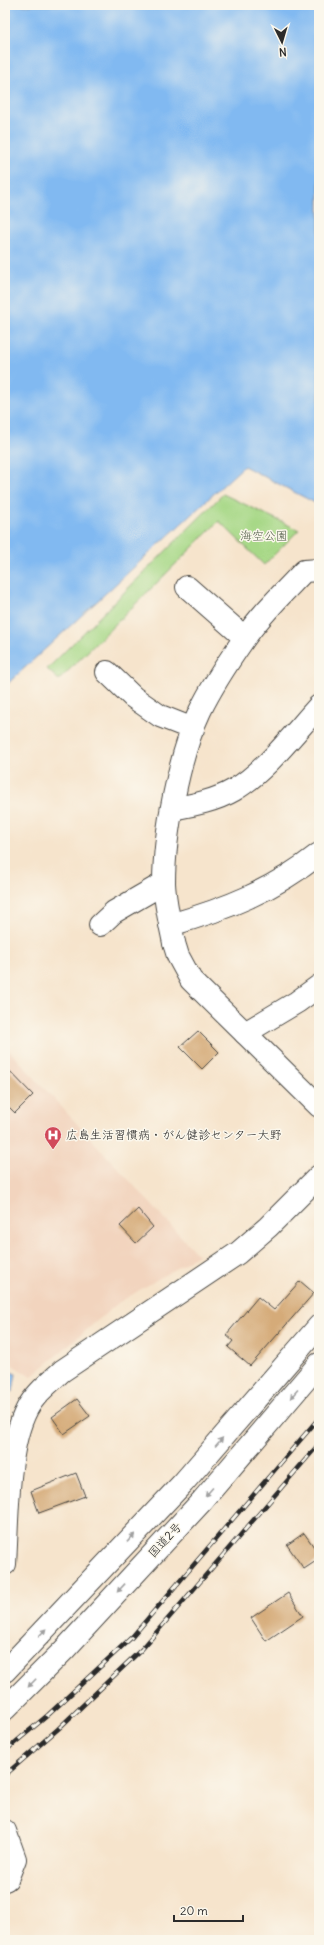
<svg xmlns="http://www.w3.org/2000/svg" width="324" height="1945" viewBox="0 0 324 1945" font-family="Delius,'Klee One',sans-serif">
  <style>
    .built { fill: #f2d4be }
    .green { fill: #a7d887; stroke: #698259 }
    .water { fill: #81b9f1; stroke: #56728e }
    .building { fill: #d5ab79 }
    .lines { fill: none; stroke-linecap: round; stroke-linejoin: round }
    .minor-casing { stroke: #494743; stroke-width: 24 }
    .tertiary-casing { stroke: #494743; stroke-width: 24 }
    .trunk-casing { stroke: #494743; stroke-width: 24 }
    .minor { stroke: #fff; stroke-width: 22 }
    .tertiary { stroke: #fff; stroke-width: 22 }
    .trunk { stroke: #fff; stroke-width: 22 }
    .rail-casing { stroke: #2b2b2b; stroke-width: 4.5 }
    .rail { stroke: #fbf7ec; stroke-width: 3; stroke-dasharray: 9; stroke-linecap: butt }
    .oneway { fill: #a0a0a0 }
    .labels { text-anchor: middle; stroke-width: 3; stroke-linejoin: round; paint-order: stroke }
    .park-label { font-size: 12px; fill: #4a5642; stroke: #fbf7ec }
    .poi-label { font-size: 12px; fill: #2b2b2b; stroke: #fbf7ec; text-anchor: start }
    .street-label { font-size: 12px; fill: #2b2b2b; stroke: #fbf7ec }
  </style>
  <rect width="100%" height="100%" fill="#fbf7ec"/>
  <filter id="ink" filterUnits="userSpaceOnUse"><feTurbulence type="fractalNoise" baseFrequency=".025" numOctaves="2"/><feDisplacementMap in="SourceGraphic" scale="8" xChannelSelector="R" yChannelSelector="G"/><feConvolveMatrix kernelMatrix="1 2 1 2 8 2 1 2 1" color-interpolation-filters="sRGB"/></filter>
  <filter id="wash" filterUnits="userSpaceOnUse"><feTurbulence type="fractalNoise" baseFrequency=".012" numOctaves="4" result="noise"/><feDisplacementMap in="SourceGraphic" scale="16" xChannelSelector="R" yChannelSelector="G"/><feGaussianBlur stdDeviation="0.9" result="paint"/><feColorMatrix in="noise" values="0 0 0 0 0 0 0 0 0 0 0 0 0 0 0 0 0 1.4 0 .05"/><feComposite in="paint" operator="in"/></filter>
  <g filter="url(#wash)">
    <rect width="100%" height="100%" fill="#f6e4cc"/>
    <path class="built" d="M 5,1046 L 198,1255 L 118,1303 L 31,1377 L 5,1360 Z"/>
    <path class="green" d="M 223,494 L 299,530 L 264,565 L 219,521 L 59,680 L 47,669 Z"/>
    <path class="water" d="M 5,5 L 319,5 L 319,505 L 244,466 L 5,686 Z
      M 5,1370 L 16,1374 L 13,1391 L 5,1394 Z"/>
    <g id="blocks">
      <path class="building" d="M 198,1031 L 219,1052 L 202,1069 L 180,1047 Z
        M 5,1066 L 33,1095 L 15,1113 L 5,1103 Z
        M 138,1209 L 153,1227 L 136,1243 L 120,1226 Z
        M 300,1281 L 314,1293 L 250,1366 L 228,1347 L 233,1341 L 226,1335 L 258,1297 L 274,1310 Z
        M 77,1399 L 90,1416 L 64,1434 L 52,1417 Z
        M 76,1473 L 85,1496 L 39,1513 L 31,1491 Z
        M 304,1533 L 319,1554 L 319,1559 L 304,1569 L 287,1545 Z
        M 288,1593 L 303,1616 L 266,1641 L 251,1618 Z"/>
    </g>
  </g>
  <g filter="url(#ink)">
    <use href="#blocks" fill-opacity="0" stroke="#494743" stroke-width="1"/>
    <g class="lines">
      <g class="minor-casing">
        <path id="minor" d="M 187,587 L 244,637
          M 107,672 L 133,697 L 160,716 L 193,729
          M 172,809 C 193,805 215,801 234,790 C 265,772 295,732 319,706
          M 100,925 L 114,912 L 164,883
          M 170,925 C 226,909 272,891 319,854
          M 174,943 C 170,923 165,904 164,883 C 164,835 179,755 200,711 C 212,686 228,662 244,639 C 261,614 284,592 304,571 L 319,570
          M 245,1033 L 297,1002 L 319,986
          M 5,1564 C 8,1519 6,1449 27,1409 C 35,1394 49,1383 62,1371 L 238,1253 L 268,1227 L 319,1176
          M 5,1831 L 15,1859 L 7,1879 L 5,1880"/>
      </g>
      <g class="tertiary-casing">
        <path id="tertiary" d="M 174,943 L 178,956 L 191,980 L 319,1106"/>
      </g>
      <g class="trunk-casing">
        <path id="trunk" d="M 5,1671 L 183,1483 L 319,1326
          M 5,1709 L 64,1650 L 202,1501 L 319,1364"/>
      </g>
      <use href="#minor" class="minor"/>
      <use href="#tertiary" class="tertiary"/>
      <use href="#trunk" class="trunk"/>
      <g class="rail-casing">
        <path id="rail" d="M 5,1751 L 48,1715 L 132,1637 L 319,1418
          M 5,1775 L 58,1729 L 142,1649 L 319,1444"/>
      </g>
      <use href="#rail" class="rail"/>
    </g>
    <defs><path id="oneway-solid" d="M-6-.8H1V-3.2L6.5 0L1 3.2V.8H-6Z"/></defs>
    <g class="oneway">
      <use href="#oneway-solid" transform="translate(294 1394) rotate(131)"/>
      <use href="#oneway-solid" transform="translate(219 1442) rotate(-49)"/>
      <use href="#oneway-solid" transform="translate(209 1492) rotate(131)"/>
      <use href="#oneway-solid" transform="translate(131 1538) rotate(-47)"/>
      <use href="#oneway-solid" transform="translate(121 1588) rotate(133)"/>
      <use href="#oneway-solid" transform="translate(42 1633) rotate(-46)"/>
      <use href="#oneway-solid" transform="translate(32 1683) rotate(134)"/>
    </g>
  </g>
  <defs>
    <g id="hospital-pin" transform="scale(0.9)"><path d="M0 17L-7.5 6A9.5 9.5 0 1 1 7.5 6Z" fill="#d1495b" stroke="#fbf7ec"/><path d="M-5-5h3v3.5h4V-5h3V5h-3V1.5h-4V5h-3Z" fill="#fff"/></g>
  </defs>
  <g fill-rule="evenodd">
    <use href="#hospital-pin" x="53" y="1135"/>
  </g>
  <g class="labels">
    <g class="park-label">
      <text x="264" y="540">海空公園</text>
    </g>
    <g class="poi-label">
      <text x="66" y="1139">広島生活習慣病・がん健診センター大野</text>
    </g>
    <g class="street-label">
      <text transform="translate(165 1540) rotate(-47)" y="4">国道2号</text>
    </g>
  </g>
  <rect width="324" height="1945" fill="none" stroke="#fbf7ec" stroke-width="20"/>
  <g transform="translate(282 42) rotate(175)" stroke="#fbf7ec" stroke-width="3" paint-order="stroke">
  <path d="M0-3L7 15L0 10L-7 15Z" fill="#2b2b2b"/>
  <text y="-6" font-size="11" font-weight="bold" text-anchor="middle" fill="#2b2b2b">N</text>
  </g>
  <path d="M174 1915v6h69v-6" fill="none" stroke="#2b2b2b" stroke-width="2"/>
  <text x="180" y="1915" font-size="12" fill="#2b2b2b" stroke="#fbf7ec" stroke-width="3" paint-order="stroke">20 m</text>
</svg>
